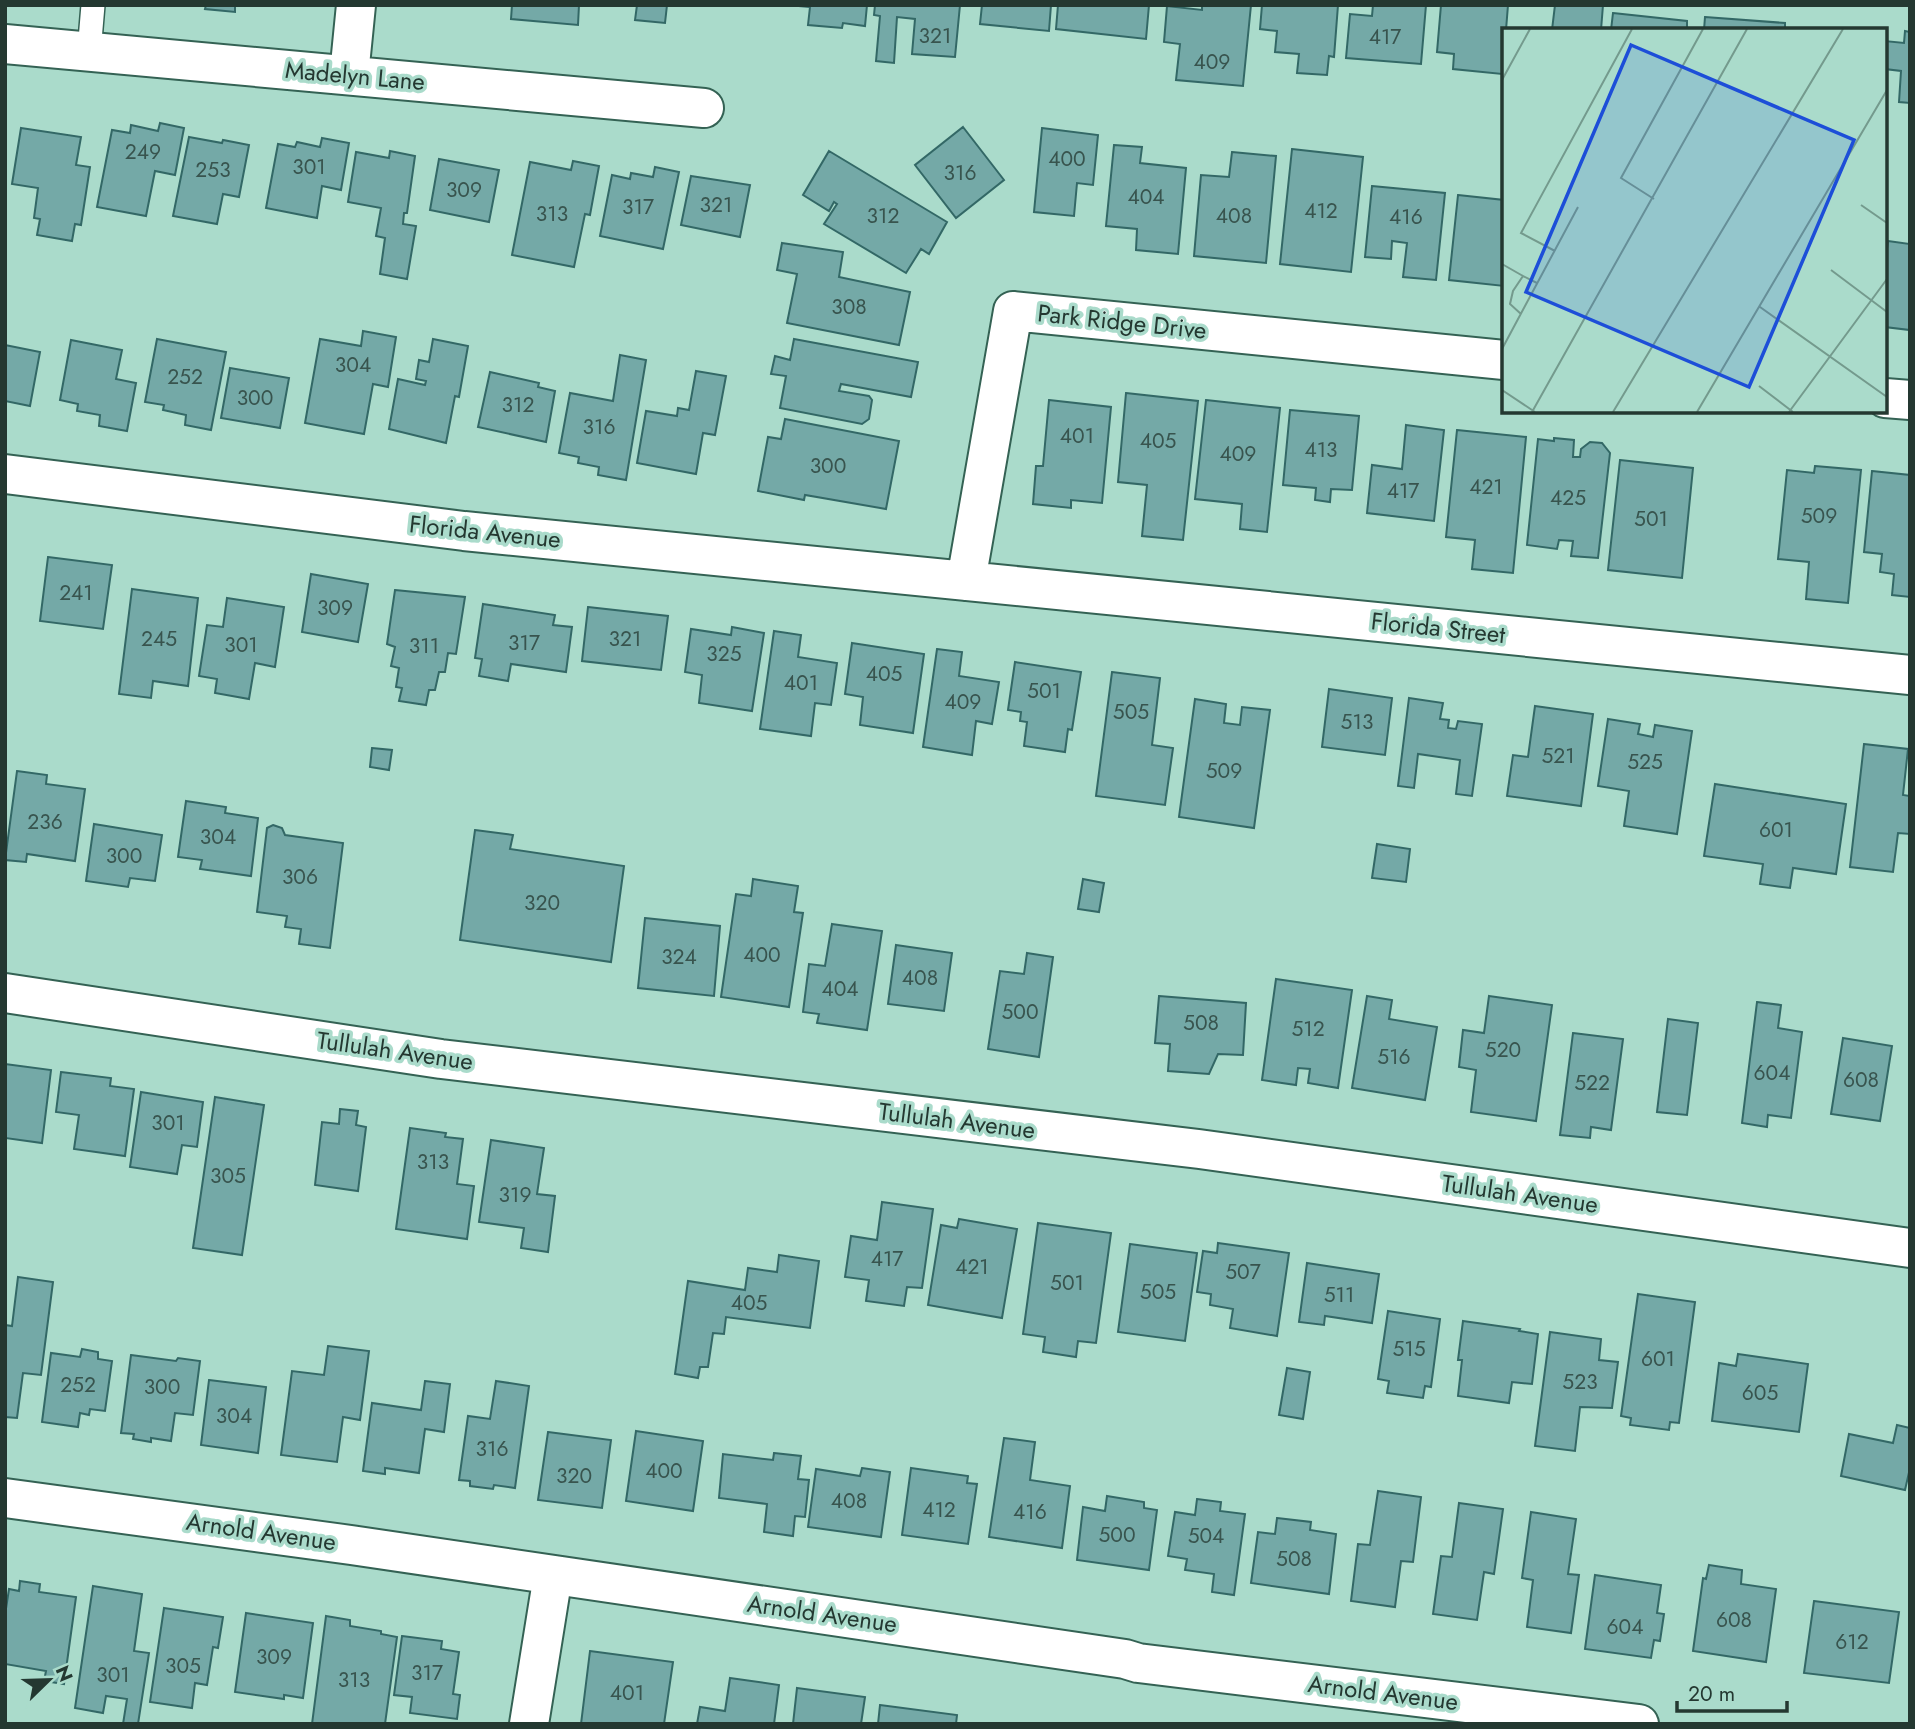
<svg xmlns="http://www.w3.org/2000/svg" width="1915" height="1729" viewBox="0 0 1915 1729" font-family="Jost,sans-serif">
  <style>
    .building { fill: #74a9a7; stroke: #336866; stroke-width: 2 }
    .lines { fill: none; stroke-linecap: round; stroke-linejoin: round }
    .lane-casing { stroke: #346254; stroke-width: 26 }
    .street-casing { stroke: #346254; stroke-width: 42 }
    .lane { stroke: #fff; stroke-width: 23 }
    .street { stroke: #fff; stroke-width: 38 }
    .labels { text-anchor: middle; stroke-width: 7; stroke-linejoin: round; paint-order: stroke }
    .number-label { font-size: 21px; fill: #38544e }
    .street-label { font-size: 24px; fill: #243831; stroke: #aadbcb }
    .inset-road { fill: none; stroke: #749a8d; stroke-width: 2 }
    .view { fill: #1d4ed8; fill-opacity: 0.15; stroke: #1d4ed8; stroke-width: 3.5 }
    .inset-edge { fill: none; stroke: #243831; stroke-width: 3.5 }
  </style>
  <rect width="100%" height="100%" fill="#aadbcb"/>
  <path class="building" d="M 206,5 L 235,5 L 235,12 L 205,9 Z
    M 512,5 L 579,5 L 578,25 L 511,19 Z
    M 637,5 L 667,5 L 665,23 L 635,20 Z
    M 787,5 L 867,5 L 865,26 L 843,23 L 842,28 L 808,25 L 810,7 Z
    M 875,5 L 960,5 L 955,57 L 912,54 L 915,19 L 897,17 L 894,63 L 876,61 L 880,16 L 874,15 Z
    M 982,5 L 1051,5 L 1049,31 L 980,24 Z
    M 1058,5 L 1149,5 L 1146,39 L 1056,29 Z
    M 1202,5 L 1251,5 L 1243,86 L 1176,80 L 1180,44 L 1164,42 L 1167,6 L 1202,10 Z
    M 1262,5 L 1338,5 L 1334,57 L 1329,56 L 1327,75 L 1297,73 L 1299,54 L 1275,52 L 1277,31 L 1260,29 Z
    M 1373,5 L 1426,5 L 1421,64 L 1346,58 L 1350,14 L 1372,16 Z
    M 1441,5 L 1508,5 L 1506,30 L 1504,30 L 1502,74 L 1453,69 L 1454,54 L 1437,52 Z
    M 1555,5 L 1603,5 L 1601,30 L 1552,30 Z
    M 1613,13 L 1687,21 L 1687,30 L 1611,30 Z
    M 1705,17 L 1785,23 L 1785,30 L 1704,30 Z
    M 1905,31 L 1910,32 L 1910,103 L 1899,102 L 1901,71 L 1885,69 L 1885,41 L 1904,43 Z
    M 160,123 L 184,128 L 175,175 L 155,171 L 146,216 L 97,207 L 112,130 L 130,133 L 131,125 L 158,131 Z
    M 963,127 L 1004,180 L 956,218 L 915,165 Z
    M 21,128 L 81,137 L 76,165 L 90,167 L 81,225 L 75,224 L 72,241 L 37,235 L 40,219 L 34,218 L 38,188 L 12,184 Z
    M 1042,128 L 1098,135 L 1093,185 L 1077,183 L 1074,216 L 1034,212 Z
    M 189,137 L 222,143 L 223,140 L 249,145 L 239,197 L 223,194 L 217,224 L 173,216 Z
    M 322,138 L 349,143 L 341,190 L 322,186 L 317,218 L 266,208 L 278,144 L 295,147 L 297,142 L 320,147 Z
    M 1114,145 L 1142,147 L 1140,163 L 1186,168 L 1178,254 L 1136,250 L 1137,229 L 1106,226 Z
    M 1292,149 L 1363,157 L 1351,272 L 1280,264 Z
    M 390,151 L 415,156 L 407,213 L 404,213 L 403,224 L 416,226 L 407,279 L 380,274 L 385,238 L 376,236 L 381,208 L 348,202 L 356,152 L 389,158 Z
    M 829,151 L 947,222 L 929,254 L 921,249 L 906,273 L 824,224 L 837,204 L 834,202 L 829,211 L 803,195 Z
    M 1232,152 L 1276,156 L 1266,263 L 1194,256 L 1201,175 L 1229,177 Z
    M 439,159 L 499,170 L 489,222 L 430,210 Z
    M 573,161 L 599,166 L 590,215 L 585,214 L 574,267 L 512,255 L 530,162 L 571,170 Z
    M 655,167 L 679,172 L 663,249 L 600,236 L 612,175 L 630,179 L 631,173 L 653,177 Z
    M 691,176 L 750,185 L 740,237 L 681,225 Z
    M 1372,186 L 1445,193 L 1436,280 L 1403,277 L 1407,243 L 1392,241 L 1391,259 L 1365,257 Z
    M 1458,195 L 1504,200 L 1504,286 L 1449,280 Z
    M 1888,241 L 1910,244 L 1910,330 L 1885,327 L 1885,263 Z
    M 782,243 L 843,252 L 839,277 L 910,292 L 899,345 L 787,323 L 797,274 L 777,270 Z
    M 363,331 L 396,337 L 388,387 L 373,384 L 364,434 L 305,423 L 320,339 L 361,346 Z
    M 157,339 L 226,352 L 211,430 L 185,425 L 186,415 L 163,410 L 164,405 L 145,402 Z
    M 433,339 L 468,346 L 459,397 L 455,396 L 446,443 L 389,429 L 398,379 L 425,385 L 426,381 L 416,379 L 419,360 L 429,362 Z
    M 794,339 L 918,362 L 911,397 L 841,384 L 839,391 L 869,396 L 872,400 L 869,419 L 862,424 L 780,408 L 786,376 L 771,374 L 775,356 L 790,360 Z
    M 71,340 L 122,350 L 116,379 L 136,383 L 127,431 L 99,426 L 100,415 L 77,411 L 78,404 L 60,400 Z
    M 5,345 L 40,352 L 30,406 L 5,401 Z
    M 620,355 L 646,360 L 626,480 L 598,475 L 599,467 L 578,463 L 579,457 L 559,453 L 570,393 L 613,401 Z
    M 230,368 L 289,378 L 280,428 L 221,418 Z
    M 696,371 L 726,376 L 715,435 L 703,433 L 696,474 L 637,463 L 646,411 L 677,416 L 678,408 L 689,410 Z
    M 490,372 L 539,383 L 538,387 L 555,391 L 546,442 L 478,427 Z
    M 1126,393 L 1198,401 L 1183,540 L 1142,536 L 1147,485 L 1118,482 Z
    M 1049,400 L 1111,407 L 1102,503 L 1071,500 L 1071,508 L 1033,504 L 1036,466 L 1043,466 Z
    M 1206,400 L 1280,408 L 1267,532 L 1240,529 L 1242,504 L 1195,499 Z
    M 1290,410 L 1359,416 L 1352,490 L 1331,489 L 1330,502 L 1315,500 L 1316,488 L 1283,485 Z
    M 785,419 L 899,441 L 886,509 L 805,495 L 804,500 L 758,491 L 768,437 L 781,439 Z
    M 1406,425 L 1444,430 L 1434,521 L 1367,513 L 1372,465 L 1402,469 Z
    M 1457,430 L 1526,437 L 1513,573 L 1472,569 L 1475,540 L 1446,537 Z
    M 1554,438 L 1574,440 L 1573,457 L 1580,457 L 1581,449 L 1590,442 L 1602,443 L 1610,453 L 1598,558 L 1571,556 L 1573,541 L 1559,540 L 1557,549 L 1527,545 L 1538,439 L 1554,441 Z
    M 1620,460 L 1693,468 L 1682,578 L 1608,570 Z
    M 1815,466 L 1861,470 L 1848,603 L 1806,599 L 1809,562 L 1778,559 L 1787,470 L 1814,473 Z
    M 1872,471 L 1910,475 L 1910,597 L 1892,595 L 1894,574 L 1880,572 L 1882,554 L 1864,552 Z
    M 48,557 L 112,565 L 103,629 L 40,621 Z
    M 311,574 L 368,584 L 358,642 L 302,632 Z
    M 132,589 L 198,598 L 188,686 L 153,681 L 151,698 L 119,694 Z
    M 395,590 L 465,597 L 456,654 L 448,653 L 445,672 L 439,672 L 435,690 L 429,690 L 426,705 L 399,701 L 402,688 L 396,687 L 399,668 L 391,666 L 395,647 L 387,644 Z
    M 227,598 L 284,607 L 275,667 L 255,663 L 249,699 L 215,693 L 217,679 L 199,676 L 207,625 L 223,627 Z
    M 483,604 L 555,615 L 553,625 L 572,627 L 566,672 L 511,664 L 508,681 L 479,676 L 482,659 L 475,658 Z
    M 588,607 L 668,616 L 661,670 L 582,661 Z
    M 732,627 L 764,633 L 752,711 L 699,703 L 702,675 L 685,672 L 691,629 L 731,635 Z
    M 774,631 L 801,635 L 798,657 L 837,663 L 831,705 L 815,703 L 811,736 L 760,729 Z
    M 852,643 L 924,654 L 913,733 L 860,725 L 863,697 L 845,694 Z
    M 937,649 L 962,652 L 959,676 L 999,682 L 992,724 L 976,721 L 972,755 L 923,747 Z
    M 1015,662 L 1081,672 L 1072,730 L 1068,729 L 1065,752 L 1024,746 L 1027,722 L 1020,721 L 1021,712 L 1008,710 Z
    M 1112,672 L 1160,678 L 1152,745 L 1173,748 L 1165,805 L 1096,796 Z
    M 1329,689 L 1392,698 L 1385,755 L 1322,747 Z
    M 1409,698 L 1443,703 L 1440,719 L 1449,720 L 1448,728 L 1456,729 L 1458,721 L 1482,724 L 1472,796 L 1456,794 L 1460,760 L 1418,754 L 1414,788 L 1398,786 Z
    M 1195,699 L 1226,704 L 1224,723 L 1240,725 L 1242,707 L 1270,710 L 1254,828 L 1179,817 Z
    M 1535,706 L 1593,714 L 1581,806 L 1507,796 L 1513,755 L 1528,757 Z
    M 1608,719 L 1640,724 L 1638,734 L 1653,737 L 1655,725 L 1692,731 L 1677,834 L 1624,826 L 1629,791 L 1598,786 Z
    M 1864,744 L 1908,749 L 1903,795 L 1910,796 L 1910,834 L 1898,833 L 1893,872 L 1850,867 Z
    M 372,748 L 392,750 L 389,770 L 370,767 Z
    M 17,771 L 47,775 L 46,784 L 85,789 L 75,861 L 27,854 L 26,862 L 5,860 Z
    M 1715,784 L 1846,804 L 1836,874 L 1793,868 L 1790,888 L 1760,884 L 1763,864 L 1704,856 Z
    M 186,801 L 226,807 L 225,813 L 258,818 L 251,876 L 200,869 L 202,860 L 178,857 Z
    M 94,824 L 162,835 L 155,881 L 130,878 L 128,887 L 86,881 Z
    M 273,825 L 282,828 L 285,835 L 343,843 L 330,948 L 299,944 L 301,929 L 285,927 L 287,916 L 257,912 L 267,828 Z
    M 475,830 L 513,835 L 510,849 L 624,866 L 611,962 L 460,940 Z
    M 1377,844 L 1410,849 L 1406,882 L 1372,878 Z
    M 753,879 L 798,886 L 794,912 L 803,913 L 789,1007 L 721,997 L 736,894 L 751,896 Z
    M 1083,879 L 1104,883 L 1099,912 L 1078,909 Z
    M 645,918 L 720,926 L 714,996 L 638,988 Z
    M 832,924 L 882,931 L 867,1030 L 817,1023 L 819,1014 L 803,1012 L 809,964 L 825,966 Z
    M 896,945 L 952,953 L 944,1011 L 888,1004 Z
    M 1027,953 L 1053,957 L 1039,1057 L 988,1049 L 1000,971 L 1024,974 Z
    M 1276,979 L 1352,990 L 1338,1088 L 1308,1083 L 1310,1069 L 1298,1068 L 1296,1085 L 1262,1080 Z
    M 1159,996 L 1246,1003 L 1243,1055 L 1218,1054 L 1209,1074 L 1168,1071 L 1170,1044 L 1155,1043 Z
    M 1367,996 L 1392,1000 L 1389,1019 L 1437,1027 L 1425,1100 L 1352,1088 Z
    M 1489,996 L 1552,1005 L 1536,1121 L 1471,1112 L 1476,1070 L 1459,1067 L 1463,1030 L 1484,1033 Z
    M 1757,1002 L 1781,1005 L 1778,1028 L 1802,1032 L 1791,1118 L 1768,1115 L 1767,1127 L 1742,1123 Z
    M 1668,1019 L 1698,1023 L 1687,1115 L 1657,1112 Z
    M 1573,1033 L 1623,1039 L 1611,1130 L 1591,1127 L 1590,1138 L 1560,1135 Z
    M 1843,1038 L 1892,1046 L 1880,1121 L 1831,1114 Z
    M 5,1064 L 51,1070 L 42,1143 L 5,1138 Z
    M 61,1072 L 111,1078 L 110,1086 L 134,1089 L 125,1156 L 74,1149 L 79,1115 L 56,1112 Z
    M 141,1092 L 203,1102 L 197,1147 L 182,1145 L 177,1174 L 130,1167 Z
    M 215,1097 L 264,1105 L 242,1255 L 193,1248 Z
    M 340,1109 L 358,1111 L 356,1125 L 366,1127 L 358,1191 L 315,1185 L 322,1122 L 339,1124 Z
    M 410,1128 L 446,1133 L 445,1137 L 463,1139 L 457,1184 L 474,1186 L 467,1239 L 396,1229 Z
    M 491,1140 L 544,1148 L 537,1194 L 555,1196 L 548,1252 L 521,1248 L 524,1228 L 479,1222 Z
    M 882,1202 L 933,1209 L 922,1288 L 907,1287 L 904,1306 L 866,1301 L 869,1280 L 845,1277 L 851,1236 L 877,1240 Z
    M 959,1219 L 1017,1229 L 1002,1318 L 928,1305 L 941,1225 L 957,1228 Z
    M 1038,1223 L 1111,1233 L 1096,1343 L 1078,1341 L 1076,1357 L 1043,1352 L 1045,1337 L 1023,1334 Z
    M 1218,1243 L 1289,1253 L 1277,1336 L 1230,1328 L 1233,1309 L 1210,1305 L 1211,1294 L 1197,1292 L 1203,1251 L 1217,1253 Z
    M 1130,1244 L 1197,1253 L 1185,1341 L 1118,1332 Z
    M 779,1255 L 819,1261 L 810,1328 L 726,1317 L 724,1334 L 713,1333 L 708,1367 L 700,1367 L 698,1378 L 675,1374 L 688,1281 L 745,1290 L 748,1268 L 777,1272 Z
    M 1307,1263 L 1379,1274 L 1372,1323 L 1325,1316 L 1324,1325 L 1299,1322 Z
    M 18,1277 L 53,1282 L 41,1375 L 23,1373 L 17,1418 L 5,1417 L 5,1325 L 12,1326 Z
    M 1638,1294 L 1695,1302 L 1679,1423 L 1670,1422 L 1669,1430 L 1630,1425 L 1631,1418 L 1621,1416 Z
    M 1388,1311 L 1440,1319 L 1431,1387 L 1425,1386 L 1423,1398 L 1387,1393 L 1389,1381 L 1378,1379 Z
    M 1463,1321 L 1520,1329 L 1519,1331 L 1538,1334 L 1532,1384 L 1512,1382 L 1509,1403 L 1458,1396 L 1462,1360 L 1458,1360 Z
    M 1550,1332 L 1601,1339 L 1599,1360 L 1618,1362 L 1612,1408 L 1580,1407 L 1575,1451 L 1535,1446 Z
    M 328,1346 L 369,1351 L 360,1420 L 343,1417 L 337,1462 L 281,1455 L 292,1371 L 324,1375 Z
    M 82,1349 L 98,1352 L 98,1359 L 112,1361 L 105,1411 L 90,1409 L 89,1415 L 80,1413 L 78,1427 L 42,1422 L 51,1353 L 80,1357 Z
    M 1738,1354 L 1808,1364 L 1799,1432 L 1712,1421 L 1719,1363 L 1736,1366 Z
    M 131,1355 L 176,1361 L 178,1358 L 200,1361 L 193,1415 L 175,1413 L 171,1441 L 151,1438 L 151,1442 L 133,1439 L 134,1434 L 121,1433 Z
    M 1287,1368 L 1310,1372 L 1303,1419 L 1279,1415 Z
    M 209,1380 L 266,1387 L 258,1453 L 201,1445 Z
    M 425,1381 L 450,1384 L 444,1432 L 425,1429 L 419,1473 L 385,1468 L 385,1474 L 363,1471 L 372,1403 L 421,1410 Z
    M 496,1381 L 529,1386 L 515,1488 L 494,1485 L 493,1489 L 470,1486 L 470,1481 L 459,1480 L 468,1416 L 490,1419 Z
    M 1897,1425 L 1910,1428 L 1910,1468 L 1905,1490 L 1841,1476 L 1849,1434 L 1893,1443 Z
    M 636,1431 L 703,1441 L 693,1511 L 626,1501 Z
    M 548,1432 L 611,1440 L 602,1508 L 538,1500 Z
    M 1004,1438 L 1035,1442 L 1030,1480 L 1070,1486 L 1062,1548 L 989,1537 Z
    M 774,1453 L 801,1456 L 798,1479 L 809,1480 L 805,1517 L 795,1516 L 793,1536 L 764,1532 L 767,1504 L 719,1498 L 723,1454 L 773,1460 Z
    M 862,1468 L 890,1472 L 881,1537 L 808,1527 L 816,1469 L 860,1476 Z
    M 911,1468 L 968,1476 L 967,1483 L 977,1484 L 968,1544 L 902,1535 Z
    M 1378,1491 L 1421,1497 L 1413,1562 L 1401,1561 L 1395,1607 L 1351,1601 L 1358,1544 L 1370,1545 Z
    M 1107,1496 L 1144,1502 L 1144,1508 L 1157,1510 L 1149,1570 L 1077,1560 L 1083,1507 L 1105,1511 Z
    M 1197,1499 L 1221,1502 L 1220,1511 L 1245,1514 L 1234,1595 L 1212,1592 L 1214,1574 L 1185,1570 L 1187,1559 L 1168,1556 L 1175,1512 L 1195,1515 Z
    M 1459,1503 L 1503,1509 L 1494,1574 L 1484,1572 L 1477,1620 L 1433,1614 L 1441,1556 L 1452,1557 Z
    M 1531,1512 L 1576,1519 L 1568,1574 L 1579,1575 L 1571,1633 L 1527,1627 L 1533,1580 L 1522,1578 Z
    M 1277,1518 L 1311,1522 L 1310,1530 L 1336,1534 L 1329,1594 L 1251,1583 L 1258,1532 L 1275,1534 Z
    M 1709,1565 L 1742,1570 L 1741,1584 L 1776,1589 L 1766,1662 L 1693,1651 L 1703,1578 L 1706,1579 Z
    M 1595,1575 L 1661,1585 L 1657,1613 L 1664,1614 L 1660,1641 L 1654,1640 L 1651,1658 L 1585,1649 Z
    M 20,1581 L 40,1584 L 39,1592 L 76,1597 L 64,1684 L 44,1681 L 46,1671 L 5,1664 L 5,1615 L 9,1589 L 19,1591 Z
    M 93,1586 L 142,1594 L 134,1651 L 149,1653 L 138,1724 L 123,1724 L 127,1699 L 106,1696 L 103,1713 L 75,1708 Z
    M 1814,1601 L 1899,1612 L 1889,1683 L 1804,1673 Z
    M 164,1608 L 223,1617 L 218,1648 L 213,1647 L 207,1685 L 195,1683 L 192,1708 L 150,1702 Z
    M 246,1613 L 313,1623 L 303,1698 L 284,1695 L 284,1699 L 235,1692 Z
    M 326,1616 L 350,1620 L 350,1626 L 381,1631 L 381,1634 L 397,1637 L 385,1724 L 312,1724 Z
    M 402,1636 L 442,1641 L 441,1649 L 459,1652 L 453,1694 L 460,1695 L 457,1719 L 410,1713 L 412,1697 L 394,1695 Z
    M 590,1651 L 673,1662 L 664,1724 L 581,1724 Z
    M 730,1678 L 779,1685 L 774,1724 L 697,1724 L 700,1707 L 725,1711 Z
    M 797,1688 L 865,1697 L 861,1724 L 793,1724 Z
    M 880,1705 L 957,1715 L 956,1724 L 878,1724 Z"/>
  <g class="lines">
    <g class="lane-casing">
      <path id="lane" d="M 89,52 L 93,5"/>
    </g>
    <g class="street-casing">
      <path id="street" d="M 5,44 L 704,108
        M 349,75 L 356,5
        M 1885,398 L 1910,400
        M 5,474 L 464,531 L 1910,675
        M 966,581 L 1013,311 L 1504,360
        M 5,993 L 441,1059 L 1199,1149 L 1910,1248
        M 5,1498 L 351,1545 L 1125,1659 L 1138,1663 L 1639,1724
        M 529,1724 L 553,1575"/>
    </g>
    <use href="#lane" class="lane"/>
    <use href="#street" class="street"/>
  </g>
  <g class="labels">
    <g class="number-label">
      <text x="935" y="43">321</text>
      <text x="1385" y="44">417</text>
      <text x="1212" y="69">409</text>
      <text x="143" y="159">249</text>
      <text x="1067" y="166">400</text>
      <text x="309" y="174">301</text>
      <text x="213" y="177">253</text>
      <text x="960" y="180">316</text>
      <text x="464" y="197">309</text>
      <text x="1146" y="204">404</text>
      <text x="716" y="212">321</text>
      <text x="638" y="214">317</text>
      <text x="1321" y="218">412</text>
      <text x="552" y="221">313</text>
      <text x="883" y="223">312</text>
      <text x="1234" y="223">408</text>
      <text x="1406" y="224">416</text>
      <text x="849" y="314">308</text>
      <text x="353" y="372">304</text>
      <text x="185" y="384">252</text>
      <text x="255" y="405">300</text>
      <text x="518" y="412">312</text>
      <text x="599" y="434">316</text>
      <text x="1077" y="443">401</text>
      <text x="1158" y="448">405</text>
      <text x="1321" y="457">413</text>
      <text x="1238" y="461">409</text>
      <text x="828" y="473">300</text>
      <text x="1486" y="494">421</text>
      <text x="1403" y="498">417</text>
      <text x="1568" y="505">425</text>
      <text x="1819" y="523">509</text>
      <text x="1651" y="526">501</text>
      <text x="76" y="600">241</text>
      <text x="335" y="615">309</text>
      <text x="159" y="646">245</text>
      <text x="625" y="646">321</text>
      <text x="524" y="650">317</text>
      <text x="241" y="652">301</text>
      <text x="424" y="653">311</text>
      <text x="724" y="661">325</text>
      <text x="884" y="681">405</text>
      <text x="801" y="690">401</text>
      <text x="1044" y="698">501</text>
      <text x="963" y="709">409</text>
      <text x="1131" y="719">505</text>
      <text x="1357" y="729">513</text>
      <text x="1558" y="763">521</text>
      <text x="1645" y="769">525</text>
      <text x="1224" y="778">509</text>
      <text x="45" y="829">236</text>
      <text x="1776" y="837">601</text>
      <text x="218" y="844">304</text>
      <text x="124" y="863">300</text>
      <text x="300" y="884">306</text>
      <text x="542" y="910">320</text>
      <text x="762" y="962">400</text>
      <text x="679" y="964">324</text>
      <text x="920" y="985">408</text>
      <text x="840" y="996">404</text>
      <text x="1020" y="1019">500</text>
      <text x="1201" y="1030">508</text>
      <text x="1308" y="1036">512</text>
      <text x="1503" y="1057">520</text>
      <text x="1394" y="1064">516</text>
      <text x="1772" y="1080">604</text>
      <text x="1861" y="1087">608</text>
      <text x="1592" y="1090">522</text>
      <text x="168" y="1130">301</text>
      <text x="433" y="1169">313</text>
      <text x="228" y="1183">305</text>
      <text x="515" y="1202">319</text>
      <text x="887" y="1266">417</text>
      <text x="972" y="1274">421</text>
      <text x="1243" y="1279">507</text>
      <text x="1067" y="1290">501</text>
      <text x="1158" y="1299">505</text>
      <text x="1339" y="1302">511</text>
      <text x="749" y="1310">405</text>
      <text x="1409" y="1356">515</text>
      <text x="1658" y="1366">601</text>
      <text x="1580" y="1389">523</text>
      <text x="78" y="1392">252</text>
      <text x="162" y="1394">300</text>
      <text x="1760" y="1400">605</text>
      <text x="234" y="1423">304</text>
      <text x="492" y="1456">316</text>
      <text x="664" y="1478">400</text>
      <text x="574" y="1483">320</text>
      <text x="849" y="1508">408</text>
      <text x="939" y="1517">412</text>
      <text x="1030" y="1519">416</text>
      <text x="1117" y="1542">500</text>
      <text x="1206" y="1543">504</text>
      <text x="1294" y="1566">508</text>
      <text x="1734" y="1627">608</text>
      <text x="1625" y="1634">604</text>
      <text x="1852" y="1649">612</text>
      <text x="274" y="1664">309</text>
      <text x="183" y="1673">305</text>
      <text x="427" y="1680">317</text>
      <text x="113" y="1682">301</text>
      <text x="354" y="1687">313</text>
      <text x="627" y="1700">401</text>
    </g>
    <g class="street-label">
      <text transform="translate(355 76) rotate(5)" y="8">Madelyn Lane</text>
      <text transform="translate(1122 322) rotate(6)" y="8">Park Ridge Drive</text>
      <text transform="translate(485 532) rotate(6)" y="8">Florida Avenue</text>
      <text transform="translate(1438 628) rotate(6)" y="8">Florida Street</text>
      <text transform="translate(395 1051) rotate(8)" y="8">Tullulah Avenue</text>
      <text transform="translate(957 1121) rotate(7)" y="8">Tullulah Avenue</text>
      <text transform="translate(1520 1194) rotate(8)" y="8">Tullulah Avenue</text>
      <text transform="translate(261 1532) rotate(8)" y="8">Arnold Avenue</text>
      <text transform="translate(822 1614) rotate(8)" y="8">Arnold Avenue</text>
      <text transform="translate(1383 1693) rotate(7)" y="8">Arnold Avenue</text>
    </g>
  </g>
  <g transform="translate(1502 28)">
    <rect width="385" height="385" fill="#aadbcb"/>
    <path class="inset-road" d="M 0,52 L 28,1M 152,171 L 119,150 L 201,1M 359,177 L 385,195M 53,223 L 19,205 L 130,1M 0,236 L 21,248M 329,242 L 385,284M 258,279 L 385,369M 19,286 L 8,276 L 11,263 L 21,248 L 35,255M 0,321 L 76,179M 257,358 L 291,384M 0,362 L 33,384M 30,384 L 245,1M 111,384 L 341,1M 195,384 L 385,62M 287,384 L 385,251"/>
    <path class="view" d="M 129,17 L 352,112 L 247,359 L 24,264 Z"/>
    <rect width="385" height="385" class="inset-edge"/>
  </g>
  <rect width="1915" height="1729" fill="none" stroke="#243831" stroke-width="14"/>
  <g transform="translate(49 1680) rotate(67)" stroke="#aadbcb" stroke-width="5" paint-order="stroke">
  <path d="M0-5L12 26L0 18L-12 26Z" fill="#243831"/>
  <text y="-10" font-size="19" font-weight="bold" text-anchor="middle" fill="#243831">N</text>
  </g>
  <path d="M1677 1701v10h110v-10" fill="none" stroke="#243831" stroke-width="3.5"/>
  <text x="1688" y="1701" font-size="21" fill="#243831" stroke="#aadbcb" stroke-width="5" paint-order="stroke">20 m</text>
</svg>
